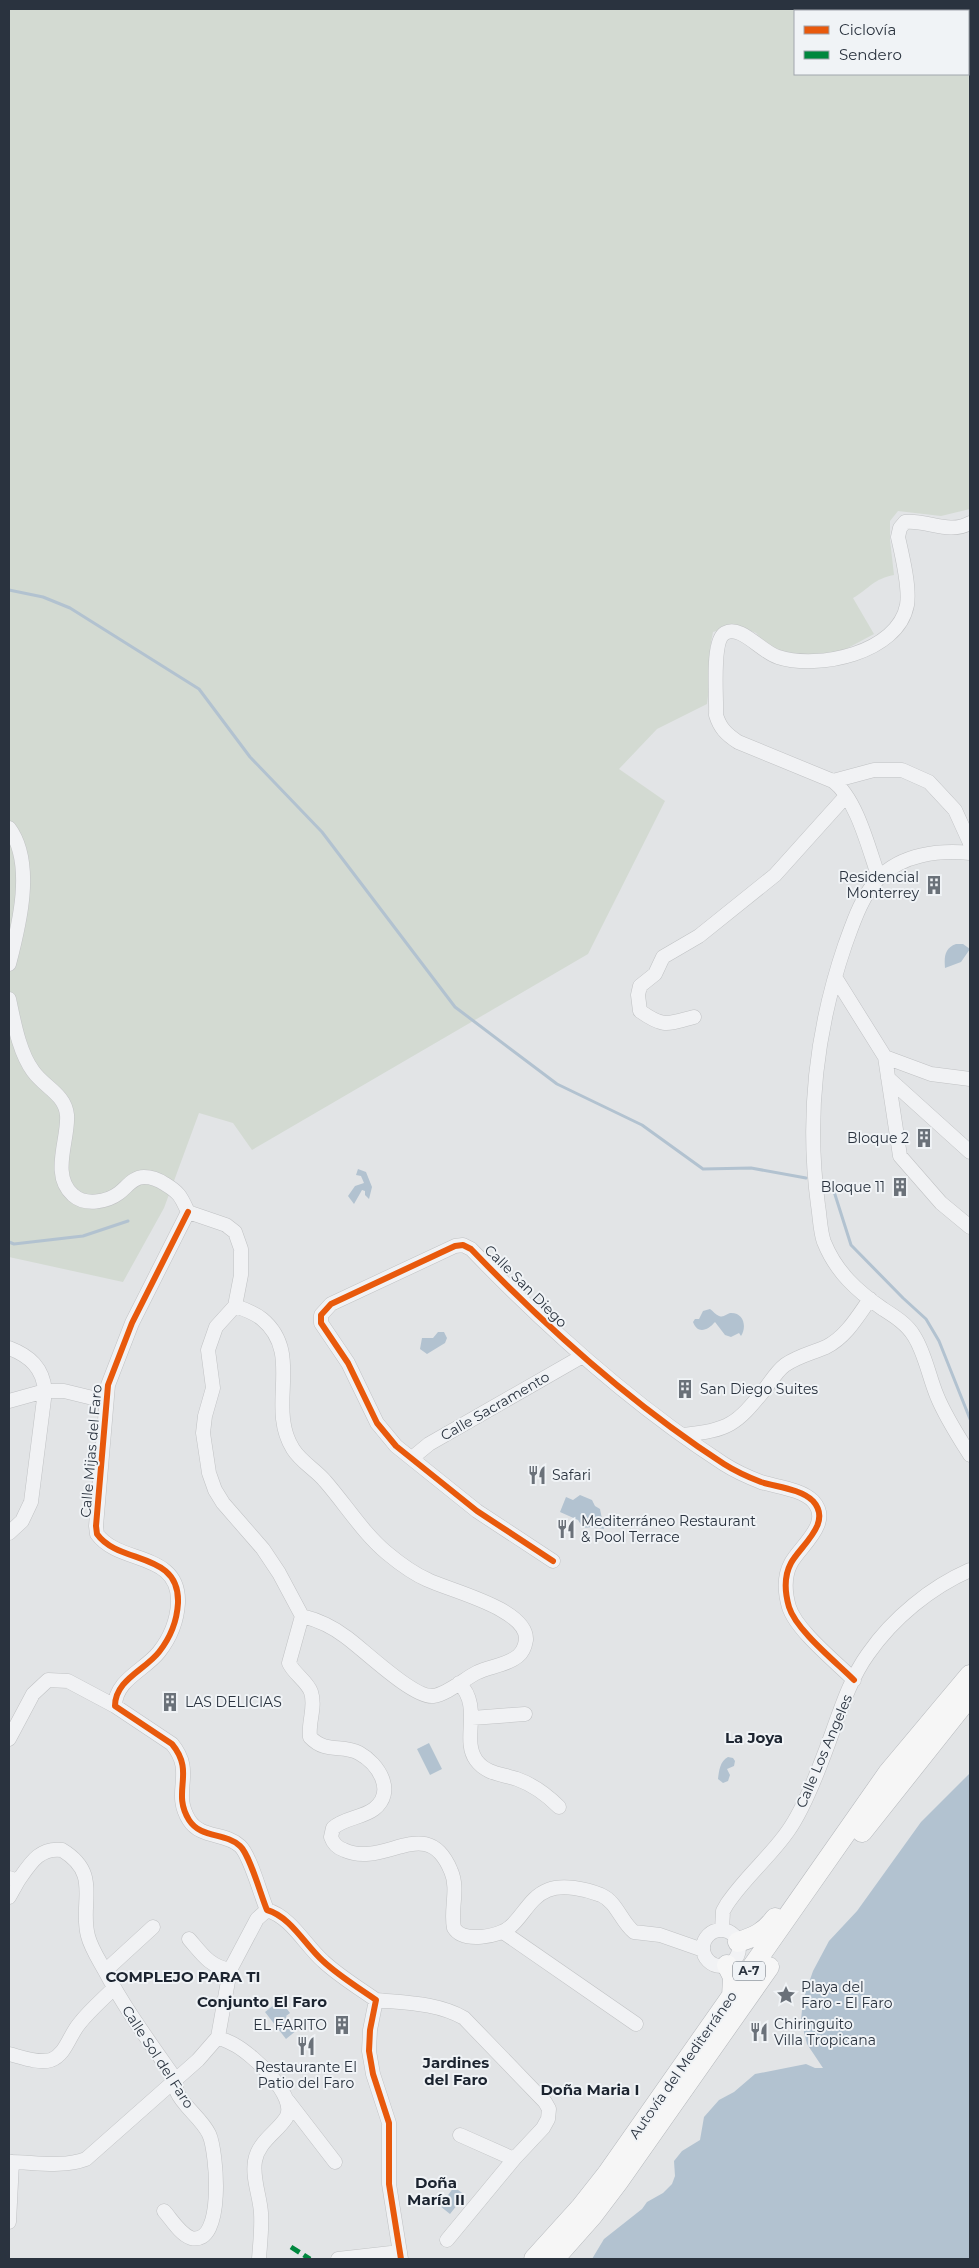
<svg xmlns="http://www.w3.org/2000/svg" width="979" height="2268" viewBox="0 0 979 2268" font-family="Montserrat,sans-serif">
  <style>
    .green { fill: #d3dad2; fill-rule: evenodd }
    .water { fill: #b2c2d0 }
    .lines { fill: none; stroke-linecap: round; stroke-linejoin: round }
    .stream { stroke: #b2c2d0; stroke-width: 3 }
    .minor-casing { stroke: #c0c2c4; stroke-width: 15 }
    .highway-casing { stroke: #b4b7bb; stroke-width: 21 }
    .minor { stroke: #f1f2f4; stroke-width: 14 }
    .highway { stroke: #f6f6f6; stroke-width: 20 }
    .quiet { stroke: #00873e; stroke-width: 5; stroke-dasharray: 10 5; stroke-linecap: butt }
    .cycleway-casing { stroke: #f0f3f6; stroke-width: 9 }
    .cycleway { stroke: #e8590c; stroke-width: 6 }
    .labels { text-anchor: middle; stroke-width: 4; stroke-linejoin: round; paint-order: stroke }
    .shield { fill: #f0f3f6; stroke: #656d76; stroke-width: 1 }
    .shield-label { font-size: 12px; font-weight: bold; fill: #2a333f }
    .poi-label { font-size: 14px; fill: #2a333f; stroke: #f0f3f6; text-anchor: start }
    .street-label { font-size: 14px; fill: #2a333f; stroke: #f0f3f6 }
    .neighbourhood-label { font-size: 15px; font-weight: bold; fill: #1c2430; stroke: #f0f3f6 }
  </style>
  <rect width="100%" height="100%" fill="#e2e4e6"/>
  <path class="green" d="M 9,9 L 970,9 L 970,509 L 941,516 L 898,511 L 890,521 L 890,540 L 894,575 C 873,579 870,588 853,598 L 874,634 L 846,649 L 815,658 L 791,655 L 768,646 L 756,633 L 737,625 L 713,632 L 710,648 L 711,673 L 707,704 L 657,729 L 619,769 L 665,801 L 588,954 L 252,1150 L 233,1123 L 199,1113 L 164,1208 L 123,1282 L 9,1257 ZM 795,11 L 968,11 L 968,74 L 795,74 Z"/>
  <path class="water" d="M 956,944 L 963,944 L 970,949 L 961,962 L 945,968 C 944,956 945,948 956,944 Z
    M 358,1169 L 366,1172 L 372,1187 L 369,1199 L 365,1195 L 365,1191 L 362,1190 L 354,1204 L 348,1196 L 355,1186 L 364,1183 L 361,1176 L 356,1175 Z
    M 710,1309 C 713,1311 716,1315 719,1316 C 724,1318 726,1314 730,1313 C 744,1312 747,1327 741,1336 L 739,1333 L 731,1337 L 725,1335 L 715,1322 C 708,1330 698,1335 693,1322 L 695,1319 L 699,1319 L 703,1311 Z
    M 438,1332 L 444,1332 L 447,1338 L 445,1343 L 427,1354 L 420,1349 L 422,1338 L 433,1338 Z
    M 580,1495 L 592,1500 L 595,1506 L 600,1509 L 604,1529 L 593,1527 L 583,1528 L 578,1520 L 560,1512 L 566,1497 L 573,1500 Z
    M 429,1743 L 442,1769 L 430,1775 L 417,1749 Z
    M 728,1757 L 733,1758 L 735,1761 L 734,1766 L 727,1769 L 730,1775 L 728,1781 L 723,1783 L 718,1779 C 719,1771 720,1761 728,1757 Z
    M 970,1773 L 970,2259 L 592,2259 L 604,2239 L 642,2209 L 647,2202 L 663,2193 L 672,2184 L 675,2176 L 674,2161 L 682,2151 L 700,2140 L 704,2117 L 719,2100 L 734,2092 L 755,2074 L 806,2064 L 815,2068 L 823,2068 L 807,2044 L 801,2020 L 803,2000 L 813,1971 L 829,1941 L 857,1911 L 921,1822 Z
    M 280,2000 L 290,2013 L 286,2016 L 297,2030 L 286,2039 L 265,2012 Z
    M 454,2187 L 465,2195 L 450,2214 L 440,2206 Z"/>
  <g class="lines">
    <path class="stream" d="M 9,590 L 43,597 L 70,608 L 199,689 L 250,757 L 322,832 L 455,1007 L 557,1084 L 642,1125 L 703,1169 L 751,1168 L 806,1178
      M 823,1181 L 831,1182 L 851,1245 L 903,1298 L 926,1319 L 939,1341 L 970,1419
      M 9,1242 L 14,1244 L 83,1236 L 128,1221"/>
    <g class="minor-casing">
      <path id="minor" d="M 833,781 L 874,770 L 902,770 L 929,782 L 955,810 L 970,843
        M 9,828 C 35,863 19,926 9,964
        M 970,853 C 939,850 902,854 879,878 C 862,895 853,923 845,945 C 816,1030 806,1115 818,1205 C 820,1217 820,1231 824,1242 C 836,1272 857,1291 883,1309 C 894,1316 907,1324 914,1336 C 925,1353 929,1377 937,1396 C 945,1416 958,1436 970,1455
        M 879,878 C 869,850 857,799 833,781 L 738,742 C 726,734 720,728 716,715 C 717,698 711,641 725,633 C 741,624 761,652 778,657 C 818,670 898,653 907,605 C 910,587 902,555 898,537 L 900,528 L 905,522 C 926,519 949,535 970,523
        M 835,977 L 885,1057 L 931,1074 L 970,1079
        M 9,999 C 14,1022 19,1052 33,1071 C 44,1087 65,1094 67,1115 C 69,1139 50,1175 73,1195 C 85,1206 107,1202 119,1193 C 127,1187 133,1177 144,1177 C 151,1177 159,1180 165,1184 C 180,1193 181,1197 188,1212
        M 694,1017 C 667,1024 664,1028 640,1011 L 638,995 L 640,986 L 655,974 L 663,957 L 699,936 L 775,875 L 846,796
        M 885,1057 L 900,1156 L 941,1203 L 970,1227
        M 888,1078 L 970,1152
        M 188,1212 L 132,1323 L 108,1385 L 96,1526 L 97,1534 C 119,1565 180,1551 178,1603 C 177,1621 170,1638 159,1652 C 145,1670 115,1680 115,1706 L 172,1744 C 196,1773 171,1791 189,1820 C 201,1839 225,1832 240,1846 C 250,1855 261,1896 267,1910 C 291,1917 305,1945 323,1961 C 339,1976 359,1988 376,2000 L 370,2030 L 369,2051 L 373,2074 L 389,2123 L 389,2184 L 401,2259
        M 188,1212 L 226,1225 L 235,1232 L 241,1249 L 241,1275 L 235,1306 L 216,1327 L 208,1350 L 213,1388 L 205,1416 L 203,1433 L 209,1473 L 215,1490 L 223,1503 L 263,1549 L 279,1573 L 302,1616
        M 235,1306 C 244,1309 255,1313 262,1319 C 304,1354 266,1406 293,1449 C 301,1462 316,1470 325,1481 C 346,1505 363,1533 387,1553 C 399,1563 414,1574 428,1580 C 451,1591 528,1609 526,1640 C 525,1646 523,1652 518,1656 C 506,1666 489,1666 476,1673 C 463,1680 447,1694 433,1696 C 413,1698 363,1649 346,1637 C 333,1627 318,1620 302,1616
        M 9,1348 C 30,1356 43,1368 45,1391 L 64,1391 L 105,1401
        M 9,1401 L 45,1391 L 31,1502 L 22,1521 L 9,1533
        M 683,1435 C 729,1430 736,1425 765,1389 C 771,1381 777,1371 785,1365 C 798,1356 812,1353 826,1347 C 846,1337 858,1316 870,1299
        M 412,1458 L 429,1444 L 581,1357
        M 553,1561 L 477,1511 L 396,1446 L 377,1423 L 348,1363 L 321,1323 L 321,1315 L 331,1304 L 455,1246 L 463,1245 L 471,1249 C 548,1329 630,1403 724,1464 C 735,1471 748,1477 761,1482 C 777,1487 801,1489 813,1501 C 833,1523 800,1546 791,1563 C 784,1576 785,1593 789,1607 C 796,1630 836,1662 854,1680
        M 302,1616 L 289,1663 C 294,1674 307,1681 311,1692 C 316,1707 308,1722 310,1737 C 326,1754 342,1744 359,1753 C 379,1764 396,1792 374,1809 C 362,1818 344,1818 333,1828 L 331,1837 C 333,1843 338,1848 344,1850 C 385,1869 427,1812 451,1871 C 459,1889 450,1910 454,1928 C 463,1943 499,1937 510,1927 C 524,1915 530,1897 548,1890 C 563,1884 586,1889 601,1895 C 617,1902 621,1922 634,1932 L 660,1935 L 703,1950
        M 459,1683 C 483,1707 461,1739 476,1760 C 486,1774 502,1774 517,1779 C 534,1785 547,1795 559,1807
        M 472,1718 L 525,1714
        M 9,1739 L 33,1694 L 48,1680 L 68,1681 L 115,1706
        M 9,1878 L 18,1881 C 30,1864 39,1847 62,1850 C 102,1874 79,1903 88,1936 C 91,1948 99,1960 105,1971 C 125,2009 151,2044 176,2080 C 176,2083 176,2089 177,2092 C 183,2106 202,2119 209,2134 C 217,2151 225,2247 191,2238 C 180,2234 172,2220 164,2211
        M 9,1897 L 18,1881
        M 722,1930 L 723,1911 L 727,1904 C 745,1877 770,1857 788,1831 C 803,1810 815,1779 824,1755 C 837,1722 847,1683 868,1654 C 893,1618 931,1587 970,1570
        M703 1948a18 18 0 1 1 36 0a18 18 0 1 1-36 0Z
        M 503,1932 L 636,2024
        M 189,1939 C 202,1954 209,1966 230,1970
        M 105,1971 L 153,1927
        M 376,2000 C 407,2003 437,2003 464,2018 L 545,2102 L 549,2109 L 548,2119 L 543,2128 L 514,2159 L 447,2240
        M 218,2037 C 224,2040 230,2042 235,2045 C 253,2055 299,2097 286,2118 C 276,2133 258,2142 255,2161 C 252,2178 260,2196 261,2213 C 262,2229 260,2244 259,2259
        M 9,2054 C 21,2057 39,2064 51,2060 C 66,2054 69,2036 79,2024 C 89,2011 102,2000 114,1988
        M 288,2101 L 335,2162
        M 460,2135 L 514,2159
        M 9,2162 C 34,2162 62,2168 86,2159 L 198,2060 L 218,2037 L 230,1970 L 257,1919 L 267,1910
        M 9,2222 L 12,2162
        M 338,2259 L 400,2252"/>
    </g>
    <g class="highway-casing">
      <path id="highway" d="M 862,1832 L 970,1696
        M 738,1942 C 755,1937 765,1932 775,1918
        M 727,1965 L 733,1977 L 732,1997
        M 534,2259 L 581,2207 L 607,2174 L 888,1773 L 970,1675
        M 554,2259 L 593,2215 L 618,2182 L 769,1967"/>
    </g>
    <use href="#minor" class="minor"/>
    <use href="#highway" class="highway"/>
    <path class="quiet" d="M 291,2247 L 310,2259"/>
    <g class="cycleway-casing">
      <path id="cycleway" d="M 188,1212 L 132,1323 L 108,1385 L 96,1526 L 97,1534 C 119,1565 180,1551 178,1603 C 177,1621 170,1638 159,1652 C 145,1670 115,1680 115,1706 L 172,1744 C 196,1773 171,1791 189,1820 C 201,1839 225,1832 240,1846 C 250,1855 261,1896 267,1910 C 291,1917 305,1945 323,1961 C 339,1976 359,1988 376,2000 L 370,2030 L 369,2051 L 373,2074 L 389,2123 L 389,2184 L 401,2259
        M 553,1561 L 477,1511 L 396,1446 L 377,1423 L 348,1363 L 321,1323 L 321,1315 L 331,1304 L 455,1246 L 463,1245 L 471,1249 C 548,1329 630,1403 724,1464 C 735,1471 748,1477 761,1482 C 777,1487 801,1489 813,1501 C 833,1523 800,1546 791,1563 C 784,1576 785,1593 789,1607 C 796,1630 836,1662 854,1680"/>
    </g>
    <use href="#cycleway" class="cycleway"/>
  </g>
  <defs>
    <g id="building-bare" transform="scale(1.5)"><path d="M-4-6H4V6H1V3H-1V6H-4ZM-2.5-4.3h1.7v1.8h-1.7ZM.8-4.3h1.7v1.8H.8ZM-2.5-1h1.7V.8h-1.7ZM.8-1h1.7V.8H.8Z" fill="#6a7179" stroke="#f0f3f6" stroke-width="2.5" paint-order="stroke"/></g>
    <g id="restaurant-bare" transform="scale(1.5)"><path d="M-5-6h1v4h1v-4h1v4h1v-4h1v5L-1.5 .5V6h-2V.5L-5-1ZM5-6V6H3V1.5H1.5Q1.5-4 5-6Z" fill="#6a7179" stroke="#f0f3f6" stroke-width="2.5" paint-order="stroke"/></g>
    <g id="sight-bare" transform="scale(1.5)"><path d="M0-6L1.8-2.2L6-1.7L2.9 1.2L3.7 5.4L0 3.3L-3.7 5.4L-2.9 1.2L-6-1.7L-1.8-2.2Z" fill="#6a7179" stroke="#f0f3f6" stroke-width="2.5" paint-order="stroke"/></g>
  </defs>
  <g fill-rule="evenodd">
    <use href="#building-bare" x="934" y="885"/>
    <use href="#building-bare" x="924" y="1138"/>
    <use href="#building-bare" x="900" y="1187"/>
    <use href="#building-bare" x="685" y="1389"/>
    <use href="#restaurant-bare" x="537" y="1475"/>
    <use href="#restaurant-bare" x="566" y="1529"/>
    <use href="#building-bare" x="170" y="1702"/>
    <use href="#sight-bare" x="786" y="1995"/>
    <use href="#building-bare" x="342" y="2025"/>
    <use href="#restaurant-bare" x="759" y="2032"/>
    <use href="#restaurant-bare" x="306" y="2046"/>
  </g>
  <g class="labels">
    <rect class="shield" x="733" y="1961.5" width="32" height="19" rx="4"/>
    <g class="shield-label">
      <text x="749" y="1975">A-7</text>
    </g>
    <g class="poi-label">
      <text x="919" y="882" text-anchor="end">Residencial<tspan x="919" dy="16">Monterrey</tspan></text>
      <text x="909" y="1143" text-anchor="end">Bloque 2</text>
      <text x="885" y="1192" text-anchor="end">Bloque 11</text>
      <text x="700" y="1394">San Diego Suites</text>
      <text x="552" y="1480">Safari</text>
      <text x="581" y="1526">Mediterráneo Restaurant<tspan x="581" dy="16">&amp; Pool Terrace</tspan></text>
      <text x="185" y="1707">LAS DELICIAS</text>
      <text x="801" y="1992">Playa del<tspan x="801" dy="16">Faro - El Faro</tspan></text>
      <text x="774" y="2029">Chiringuito<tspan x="774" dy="16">Villa Tropicana</tspan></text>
      <text x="327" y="2030" text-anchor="end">EL FARITO</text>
      <text x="306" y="2072" text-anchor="middle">Restaurante El<tspan x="306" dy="16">Patio del Faro</tspan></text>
    </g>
    <g class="street-label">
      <text transform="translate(526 1286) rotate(45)" y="5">Calle San Diego</text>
      <text transform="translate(495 1406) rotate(-30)" y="5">Calle Sacramento</text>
      <text transform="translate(91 1451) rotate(-85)" y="5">Calle Mijas del Faro</text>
      <text transform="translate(824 1751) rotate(-67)" y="5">Calle Los Angeles</text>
      <text transform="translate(158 2057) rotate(57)" y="5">Calle Sol del Faro</text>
      <text transform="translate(683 2065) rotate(-55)" y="5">Autovía del Mediterráneo</text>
    </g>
    <g class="neighbourhood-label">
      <text x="754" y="1743">La Joya</text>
      <text x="183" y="1982">COMPLEJO PARA TI</text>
      <text x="262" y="2007">Conjunto El Faro</text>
      <text x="456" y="2068">Jardines<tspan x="456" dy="17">del Faro</tspan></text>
      <text x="590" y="2095">Doña Maria I</text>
      <text x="436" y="2188">Doña<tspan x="436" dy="17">María II</tspan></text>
    </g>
  </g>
  <rect width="979" height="2268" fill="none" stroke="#2a333f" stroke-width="20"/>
  <rect x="794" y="10" width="175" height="65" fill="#f0f3f6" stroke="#a1a6ad"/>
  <rect x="804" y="26" width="25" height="8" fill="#e8590c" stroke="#a1a6ad"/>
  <text x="839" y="35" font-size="15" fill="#2a333f">Ciclovía</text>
  <rect x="804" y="51" width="25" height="8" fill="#00873e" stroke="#a1a6ad"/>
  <text x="839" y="60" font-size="15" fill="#2a333f">Sendero</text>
</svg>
